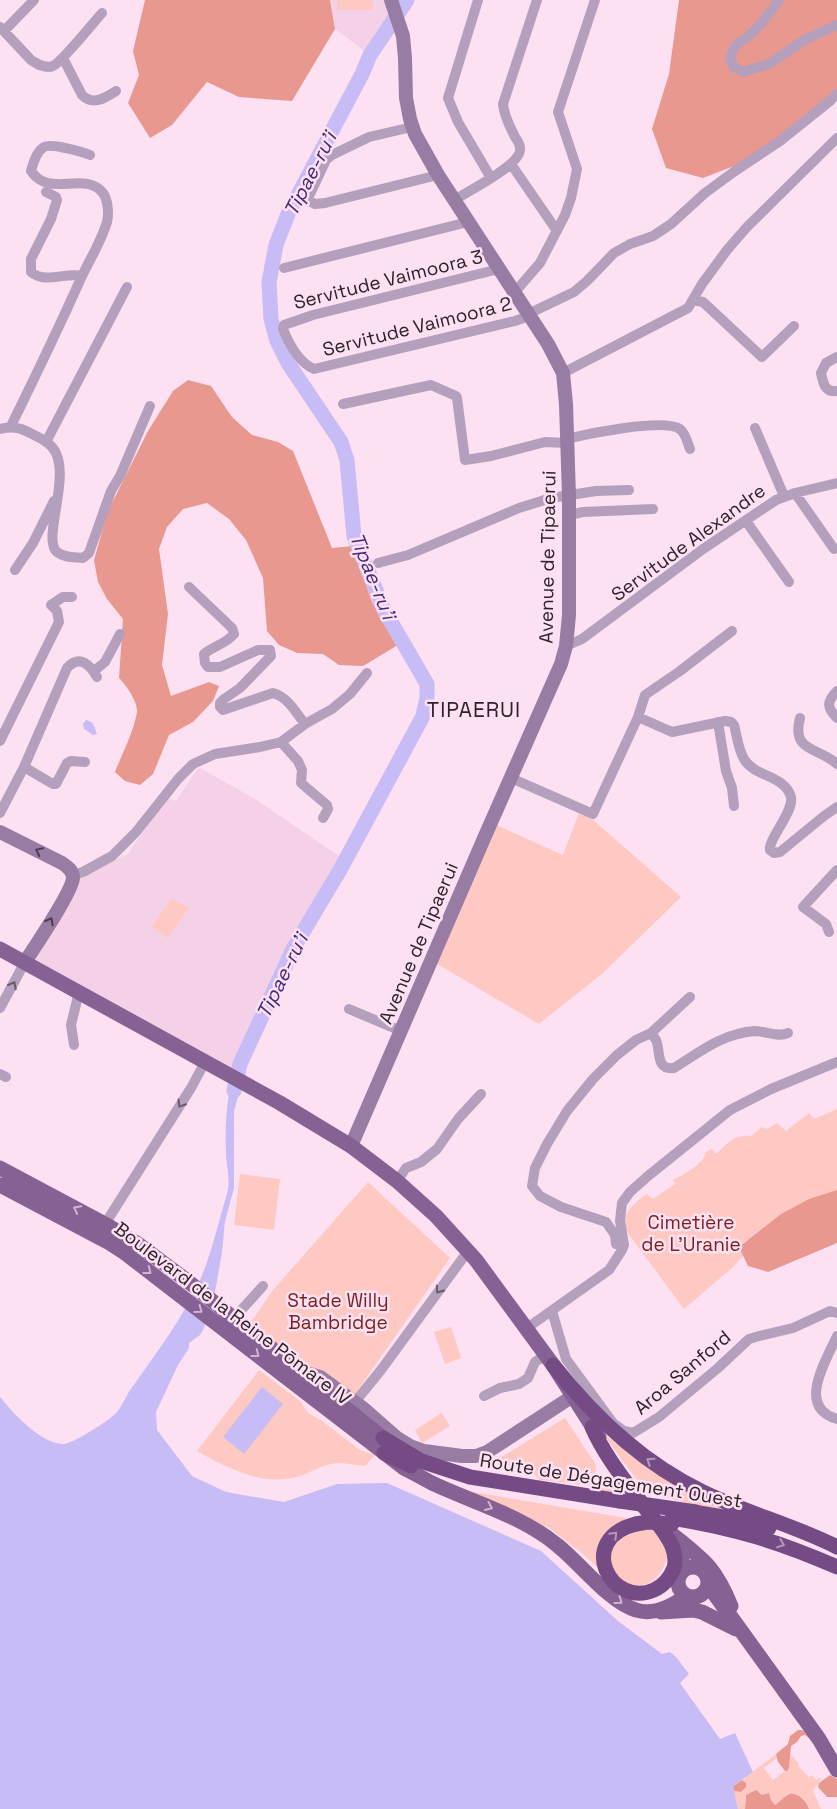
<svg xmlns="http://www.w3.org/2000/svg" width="837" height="1809" viewBox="0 0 837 1809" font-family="'Space Grotesk',sans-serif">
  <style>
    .built { fill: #f5d1e8 }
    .green { fill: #fec9c2 }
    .forest { fill: #e9988f }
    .water { fill: #c7bcf5 }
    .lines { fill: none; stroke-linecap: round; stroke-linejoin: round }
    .river { stroke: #c7bcf5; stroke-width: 15 }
    .street { stroke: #b4a0bc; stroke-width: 10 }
    .secondary { stroke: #997ca4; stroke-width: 14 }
    .primary { stroke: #856293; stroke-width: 15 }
    .highway { stroke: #744b84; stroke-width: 15 }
    .highway-bridge { stroke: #744b84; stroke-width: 15 }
    .oneway { stroke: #4d3d4e }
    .oneway2 { stroke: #695b6b }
    .oneway3 { stroke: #d3b4d1 }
    .oneway4 { stroke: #b896bb }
    .labels { text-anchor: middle; stroke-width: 5; stroke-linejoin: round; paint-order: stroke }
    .street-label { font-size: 19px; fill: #2c2229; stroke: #fde0f2 }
    .park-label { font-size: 19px; fill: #7c1d1b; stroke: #fde0f2 }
    .water-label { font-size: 20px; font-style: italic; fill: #422a7a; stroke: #fde0f2 }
    .quarter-label { font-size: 21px; letter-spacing: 1px; fill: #2c2229; stroke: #fde0f2 }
  </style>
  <rect width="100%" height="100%" fill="#fde0f2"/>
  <path class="built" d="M 330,0 L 407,0 L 370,55 L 335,29 Z
    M 200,768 L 255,799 L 342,858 L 292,942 L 271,982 L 233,1083 L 27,965 L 79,875 L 128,854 L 164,801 L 167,798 L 176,801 L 197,769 Z"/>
  <path class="green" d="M 337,0 L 373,0 L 373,10 L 337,10 Z
    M 579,813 L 591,818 L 681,897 L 603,973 L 539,1024 L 432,961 L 492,823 L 563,855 Z
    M 172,898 L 189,908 L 167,938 L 152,926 Z
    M 837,1109 L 837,1191 L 782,1214 L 739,1246 L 743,1256 L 732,1268 L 684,1309 L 624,1228 C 624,1211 634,1204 646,1194 L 653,1199 L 675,1184 L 673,1180 C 684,1174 703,1165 706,1152 L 712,1149 L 716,1154 C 728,1143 734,1134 751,1136 L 762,1127 L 767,1129 L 777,1123 L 786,1131 L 809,1113 L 814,1119 Z
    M 240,1174 L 280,1179 L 274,1230 L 234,1225 Z
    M 368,1182 L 450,1258 L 355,1394 L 342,1391 L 266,1337 L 251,1322 L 273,1290 Z
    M 451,1327 L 461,1358 L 445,1364 L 434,1332 Z
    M 259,1370 L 300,1401 L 308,1413 L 322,1421 L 360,1450 L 375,1455 L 365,1466 C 356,1465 346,1463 337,1463 C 324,1464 310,1473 297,1477 C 261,1486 227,1468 197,1451 Z
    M 442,1413 L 450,1426 L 422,1443 L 415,1430 Z
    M 565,1418 L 596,1465 L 594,1486 L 540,1480 L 530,1470 L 501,1467 L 500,1458 Z
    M 602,1433 L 645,1464 L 746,1514 L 689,1504 L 646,1492 Z
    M 606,1476 L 622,1495 L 595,1490 Z
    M 461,1490 L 626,1518 L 624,1522 L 619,1524 L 605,1574 L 583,1554 L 549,1528 Z
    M 638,1528 L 655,1530 C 659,1535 664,1540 666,1546 C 669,1554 667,1561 663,1568 C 650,1597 611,1587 611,1556 C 611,1550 614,1543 616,1538 Z
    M 776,1754 L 777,1758 L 764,1768 L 773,1780 L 789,1768 L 791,1755 L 799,1764 L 798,1766 L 809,1777 L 812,1775 L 816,1780 L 819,1778 L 821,1779 L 813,1791 L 821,1809 L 809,1809 L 802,1798 L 791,1794 L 776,1805 L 771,1800 L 769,1793 L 762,1795 L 760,1792 L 745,1797 L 745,1809 L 738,1809 L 734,1791 L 741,1792 L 746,1783 L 742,1780 Z"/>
  <path class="forest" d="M 145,0 L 330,0 L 335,29 L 292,101 L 239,97 L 207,82 L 172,125 L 150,138 L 128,103 L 139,75 L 133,51 Z
    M 679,0 L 837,0 L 837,90 L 765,154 L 703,178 L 666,168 L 652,129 L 669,74 Z
    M 188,380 L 211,386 L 232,417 L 252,435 L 278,442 L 293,451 L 332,548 L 352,546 L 372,602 L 398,645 L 363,666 L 339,665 L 323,654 L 297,653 L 279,645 L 267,631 L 263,578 L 246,540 L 229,519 L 207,503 L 183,509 L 167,527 L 159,549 L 168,614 L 162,665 L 171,696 L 209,682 L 219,686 L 213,701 L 193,722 L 169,735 L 153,774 L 140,785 L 125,781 L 115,772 C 122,754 134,731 137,712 C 138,702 126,685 119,678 L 123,619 L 107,599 L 98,582 L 94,560 L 108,511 L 148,431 L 173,391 Z
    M 837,1190 L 837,1243 L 768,1272 L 748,1266 L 739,1247 L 781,1214 L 809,1199 Z
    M 798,1730 L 803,1730 L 810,1739 L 805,1735 L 801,1736 L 797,1742 L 791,1746 L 789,1768 L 787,1771 L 785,1771 L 778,1762 L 776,1754 L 788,1744 L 790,1736 Z
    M 830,1775 L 837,1779 L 837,1797 L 827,1797 L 818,1787 L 819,1783 Z
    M 742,1780 L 746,1783 L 746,1787 L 741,1792 L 734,1791 L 733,1786 Z
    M 756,1790 L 762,1795 L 769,1793 L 771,1800 L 775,1805 C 780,1802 784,1796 790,1794 C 798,1792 807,1802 809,1809 L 745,1809 L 746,1795 Z"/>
  <path class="water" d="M 86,720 C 95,722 94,727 97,734 L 93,735 L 84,729 L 83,724 Z
    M 230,1088 L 239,1093 L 234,1111 L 234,1188 L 225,1221 L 222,1252 L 215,1292 L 204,1328 L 200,1335 L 189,1343 L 189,1348 L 178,1365 L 156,1412 L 157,1430 L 192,1476 L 226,1492 L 284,1502 L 337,1484 L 387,1483 L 541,1551 L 618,1621 L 662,1654 L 670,1652 L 677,1658 L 689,1674 L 680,1683 L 720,1739 L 735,1733 L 753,1772 L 733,1786 L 738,1809 L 0,1809 L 0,1397 C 14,1414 40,1443 63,1444 C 73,1444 110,1420 117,1412 C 123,1405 127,1393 133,1386 C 157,1352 182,1319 200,1280 C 212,1253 218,1223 227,1194 C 231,1180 226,1166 226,1152 C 225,1131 226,1109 230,1088 Z
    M 262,1387 L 283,1404 L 244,1454 L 223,1437 Z"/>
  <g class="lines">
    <path class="river" d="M 234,1091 L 240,1064 L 294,947 L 340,870 L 423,716 L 427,698 L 427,684 L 384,610 L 354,536 L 347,460 L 341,442 L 288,363 L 277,341 L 271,319 L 269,282 L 276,245 L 288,214 L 362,74 L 370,55 L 407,0"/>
    <path class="street" d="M 478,0 L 448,98 L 458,122 L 491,178
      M 779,0 C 771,11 763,22 754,31 C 743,44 734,39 730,60 L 734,67 L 743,72 L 769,64 L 806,39 L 837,25
      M 0,27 L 31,60 C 37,64 45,69 53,66 C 62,62 93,23 102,13
      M 4,31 L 34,0
      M 63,58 L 82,95 C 93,106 105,98 116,91
      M 412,127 L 369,137 L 332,155 L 326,160 L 308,198 L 309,201 L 315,204 L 325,203 L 438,175
      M 511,164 L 557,231
      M 46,192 L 56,197 L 57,200 L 51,219 L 31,259 L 31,272 C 45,284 65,272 82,276
      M 454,200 C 467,192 523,164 520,148 C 520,144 517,140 515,137 C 510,127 504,116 503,104 L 537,0
      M 284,268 L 468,222
      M 499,269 L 313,315 L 284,325 L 283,329 C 289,344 298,362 314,369 L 515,321 L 529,316
      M 514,293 L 540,263 L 565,215 L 571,198 L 577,169 L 558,112 L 595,0
      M 693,300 L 703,302 L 762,357 L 794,326
      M 528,314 L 574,292 L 587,281 L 614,253 L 630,244 L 653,236 L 671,224 L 705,193 L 735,171 L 780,141 L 830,101 L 837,94
      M 837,357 L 826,363 L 821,373 C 823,383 825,393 837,391
      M 563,373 L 688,308 L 702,284 L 727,250 L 747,227 L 837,138
      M 343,404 L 431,385 L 456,396 L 457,398 L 465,460 L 491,456 L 545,442 L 566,443
      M 11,426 C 35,377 59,328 81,278 C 90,259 101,242 107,222 C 109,214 108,200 103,193 C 84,170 50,199 31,171 C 33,163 37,151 44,147 C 51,143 83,152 90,155
      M 755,428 L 784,496
      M 0,429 C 15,425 23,429 36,436 C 42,439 48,442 52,447 C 74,471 41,539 57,552 C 64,558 74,557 83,558 L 89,553 L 111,491 L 120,476 L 150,406
      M 566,439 C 587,434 663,418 680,429 C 686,434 687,442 690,449
      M 46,442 L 127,287
      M 795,493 L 834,549
      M 569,515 L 583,512 L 653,509
      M 746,521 L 789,582
      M 378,563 L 408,555 L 519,508 L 551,498 L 596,491 L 629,490
      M 15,570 L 33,543 L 54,501
      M 189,587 L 232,628 L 234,634 C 226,644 213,646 204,654 L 205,663 L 208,667 L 220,667 L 258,650 L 270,650 L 271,656 L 240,688 L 224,699 L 220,703 L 220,707 L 223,710 L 273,693 C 288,697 296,713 305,724
      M 566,646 L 582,639 L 703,549 L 776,500 L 795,493 L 837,483
      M 94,671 L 105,662 L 120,634
      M 837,691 C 826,702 827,708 837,718
      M 638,717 L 645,695 L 680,671 L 732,631
      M 800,718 C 791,752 818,747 837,764
      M 718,722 L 726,771 L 732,788 L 734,806
      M 0,741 L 59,622 L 57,611 L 51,605 L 63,597 L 72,597
      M 281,742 L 298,761 L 302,770 L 301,783 L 327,805 L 328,809 L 323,818
      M 24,767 L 53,784 L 56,784 L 67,763 L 71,761 L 85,762
      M 511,778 L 593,814 L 638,717 L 672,732 L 725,721 L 731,722 L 734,725 C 737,736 738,749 744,759 C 754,777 785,775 791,797 C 794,812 768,839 770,850 L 774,853 L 780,852 L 824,816 L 837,807
      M 0,813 L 24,767 L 67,668 C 80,654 90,665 97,677
      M 73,875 L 83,872 L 112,856 L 136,832 L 178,779 L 193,764 L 215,754 L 260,747 L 281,742 L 305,724 L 332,709 L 350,694 L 367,673
      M 829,932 L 826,924 L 803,907 L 837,870
      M 0,1008 L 25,962
      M 349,1009 L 401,1031
      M 651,1033 C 652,1035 654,1037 656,1040 C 661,1051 655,1070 674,1068 C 700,1052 721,1034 754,1031 C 766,1031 778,1038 788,1033
      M 74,1045 L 71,1025 L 79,992
      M 0,1074 L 6,1077
      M 397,1181 L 406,1168 L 421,1162 L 437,1149 L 458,1119 L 481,1094
      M 105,1224 L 191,1088 L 205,1062
      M 616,1244 L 615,1235 L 606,1222 L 561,1207 L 540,1196 L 532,1186 L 535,1168 L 547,1144 L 567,1111 L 593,1079 L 617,1055 L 636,1040 L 651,1033 L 690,997
      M 552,1311 L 566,1359 L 613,1423 L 624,1431 L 633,1433 L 659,1417 L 718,1368 L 749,1339 L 759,1336 L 793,1328 L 830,1311 L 837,1313
      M 234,1318 L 263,1286
      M 527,1328 L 609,1270 L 622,1250 L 624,1245 L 620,1221 L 622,1203 L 630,1192 L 648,1176 L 730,1110 L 771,1089 L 837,1062
      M 837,1336 C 826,1361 796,1407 837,1419
      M 484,1396 L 500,1388 L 519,1384 L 528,1378 L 535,1362 L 546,1355
      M 355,1402 L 381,1370 L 468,1251"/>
    <path class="secondary" d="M 0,832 L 62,863 C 68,867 73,871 73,878 C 72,892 34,948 25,962
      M 351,1146 L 485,836 L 561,664 L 566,646 L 569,615 L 569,496 L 566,404 L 563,373 L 548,344 L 438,175 L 415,134 L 410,119 L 406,98 L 405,58 L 403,36 L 391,0
      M 303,1372 L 320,1377 L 364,1409 L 397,1438 L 410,1446 L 424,1451 L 462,1456 L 476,1456 L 487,1452 L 573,1396"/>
    <path class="primary" d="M 0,949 L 280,1103 L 351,1146 L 397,1181 L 436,1216 L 476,1260 L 553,1365 L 599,1437
      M 0,1168 L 105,1224 L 138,1244 L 190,1283 L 383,1438
      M 0,1185 L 108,1242 L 125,1253 L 404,1468 C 414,1473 424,1479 434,1484 C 475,1503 522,1516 557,1545 C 580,1563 609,1602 636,1610 C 654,1616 672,1606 686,1596
      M 673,1535 C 704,1560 715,1567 731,1606
      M 676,1545 L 682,1559 L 681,1572
      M678 1582a15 15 0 1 1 30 0a15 15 0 1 1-30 0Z
      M 708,1585 L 819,1739 L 837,1770
      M 661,1612 L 693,1610 L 702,1612 L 736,1629"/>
    <path class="highway" d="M 553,1365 C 594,1417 642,1463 703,1492 C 746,1513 794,1525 837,1547
      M 592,1427 C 605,1457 627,1483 646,1509 C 655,1521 666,1532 672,1546 C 675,1554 676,1561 674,1568 C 670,1578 663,1586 654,1590 C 611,1609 575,1539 636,1524
      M 383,1438 L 421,1461 L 470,1477 L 620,1501
      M 384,1453 L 411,1466
      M 699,1513 L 741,1520 L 769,1528
      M 672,1518 C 734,1528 780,1542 837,1567"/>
    <path class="highway-bridge" d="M 620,1501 L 696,1512
      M 636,1524 L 648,1522 L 672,1524"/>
  </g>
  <defs><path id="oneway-chevron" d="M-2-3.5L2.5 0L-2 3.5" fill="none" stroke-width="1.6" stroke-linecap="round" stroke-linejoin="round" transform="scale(1.25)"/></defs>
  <g class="oneway">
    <use href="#oneway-chevron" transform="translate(39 851) rotate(-154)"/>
    <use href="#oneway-chevron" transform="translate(50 921) rotate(-61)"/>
  </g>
  <g class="oneway2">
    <use href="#oneway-chevron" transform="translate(13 985) rotate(-62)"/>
    <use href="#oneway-chevron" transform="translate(181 1104) rotate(122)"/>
    <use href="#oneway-chevron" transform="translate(439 1290) rotate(126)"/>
  </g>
  <g class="oneway3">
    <use href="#oneway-chevron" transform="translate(77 1209) rotate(-152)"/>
    <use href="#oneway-chevron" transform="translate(148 1271) rotate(38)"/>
    <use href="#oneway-chevron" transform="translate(199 1310) rotate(36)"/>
    <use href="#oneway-chevron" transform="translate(256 1354) rotate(38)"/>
    <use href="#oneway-chevron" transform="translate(489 1507) rotate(24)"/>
    <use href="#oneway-chevron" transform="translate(619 1601) rotate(36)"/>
  </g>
  <g class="oneway4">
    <use href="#oneway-chevron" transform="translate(650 1461) rotate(-146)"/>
    <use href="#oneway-chevron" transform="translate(614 1535) rotate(-45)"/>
    <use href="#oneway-chevron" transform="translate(781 1544) rotate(21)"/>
  </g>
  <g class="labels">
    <g class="street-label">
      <text transform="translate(388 279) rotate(-14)" y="7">Servitude Vaimoora 3</text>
      <text transform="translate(417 326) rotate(-14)" y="7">Servitude Vaimoora 2</text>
      <text transform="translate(688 542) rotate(-36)" y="7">Servitude Alexandre</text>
      <text transform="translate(547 557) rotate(-89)" y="7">Avenue de Tipaerui</text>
      <text transform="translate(418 943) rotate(-67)" y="7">Avenue de Tipaerui</text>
      <text transform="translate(233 1313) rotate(37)" y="7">Boulevard de la Reine Pōmare IV</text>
      <text transform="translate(682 1372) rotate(-40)" y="7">Aroa Sanford</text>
      <text transform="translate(611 1480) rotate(9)" y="7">Route de Dégagement Ouest</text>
    </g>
    <g class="park-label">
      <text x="691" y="1229">Cimetière<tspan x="691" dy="22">de L'Uranie</tspan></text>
      <text x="338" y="1307">Stade Willy<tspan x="338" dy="22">Bambridge</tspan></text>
    </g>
    <g class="water-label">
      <text transform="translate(310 174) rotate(-63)" y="7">Tipae-ru’i</text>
      <text transform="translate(373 576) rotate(68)" y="7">Tipae-ru’i</text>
      <text transform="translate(282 976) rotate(-64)" y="7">Tipae-ru’i</text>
    </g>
    <g class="quarter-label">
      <text x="474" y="717">TIPAERUI</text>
    </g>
  </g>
</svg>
